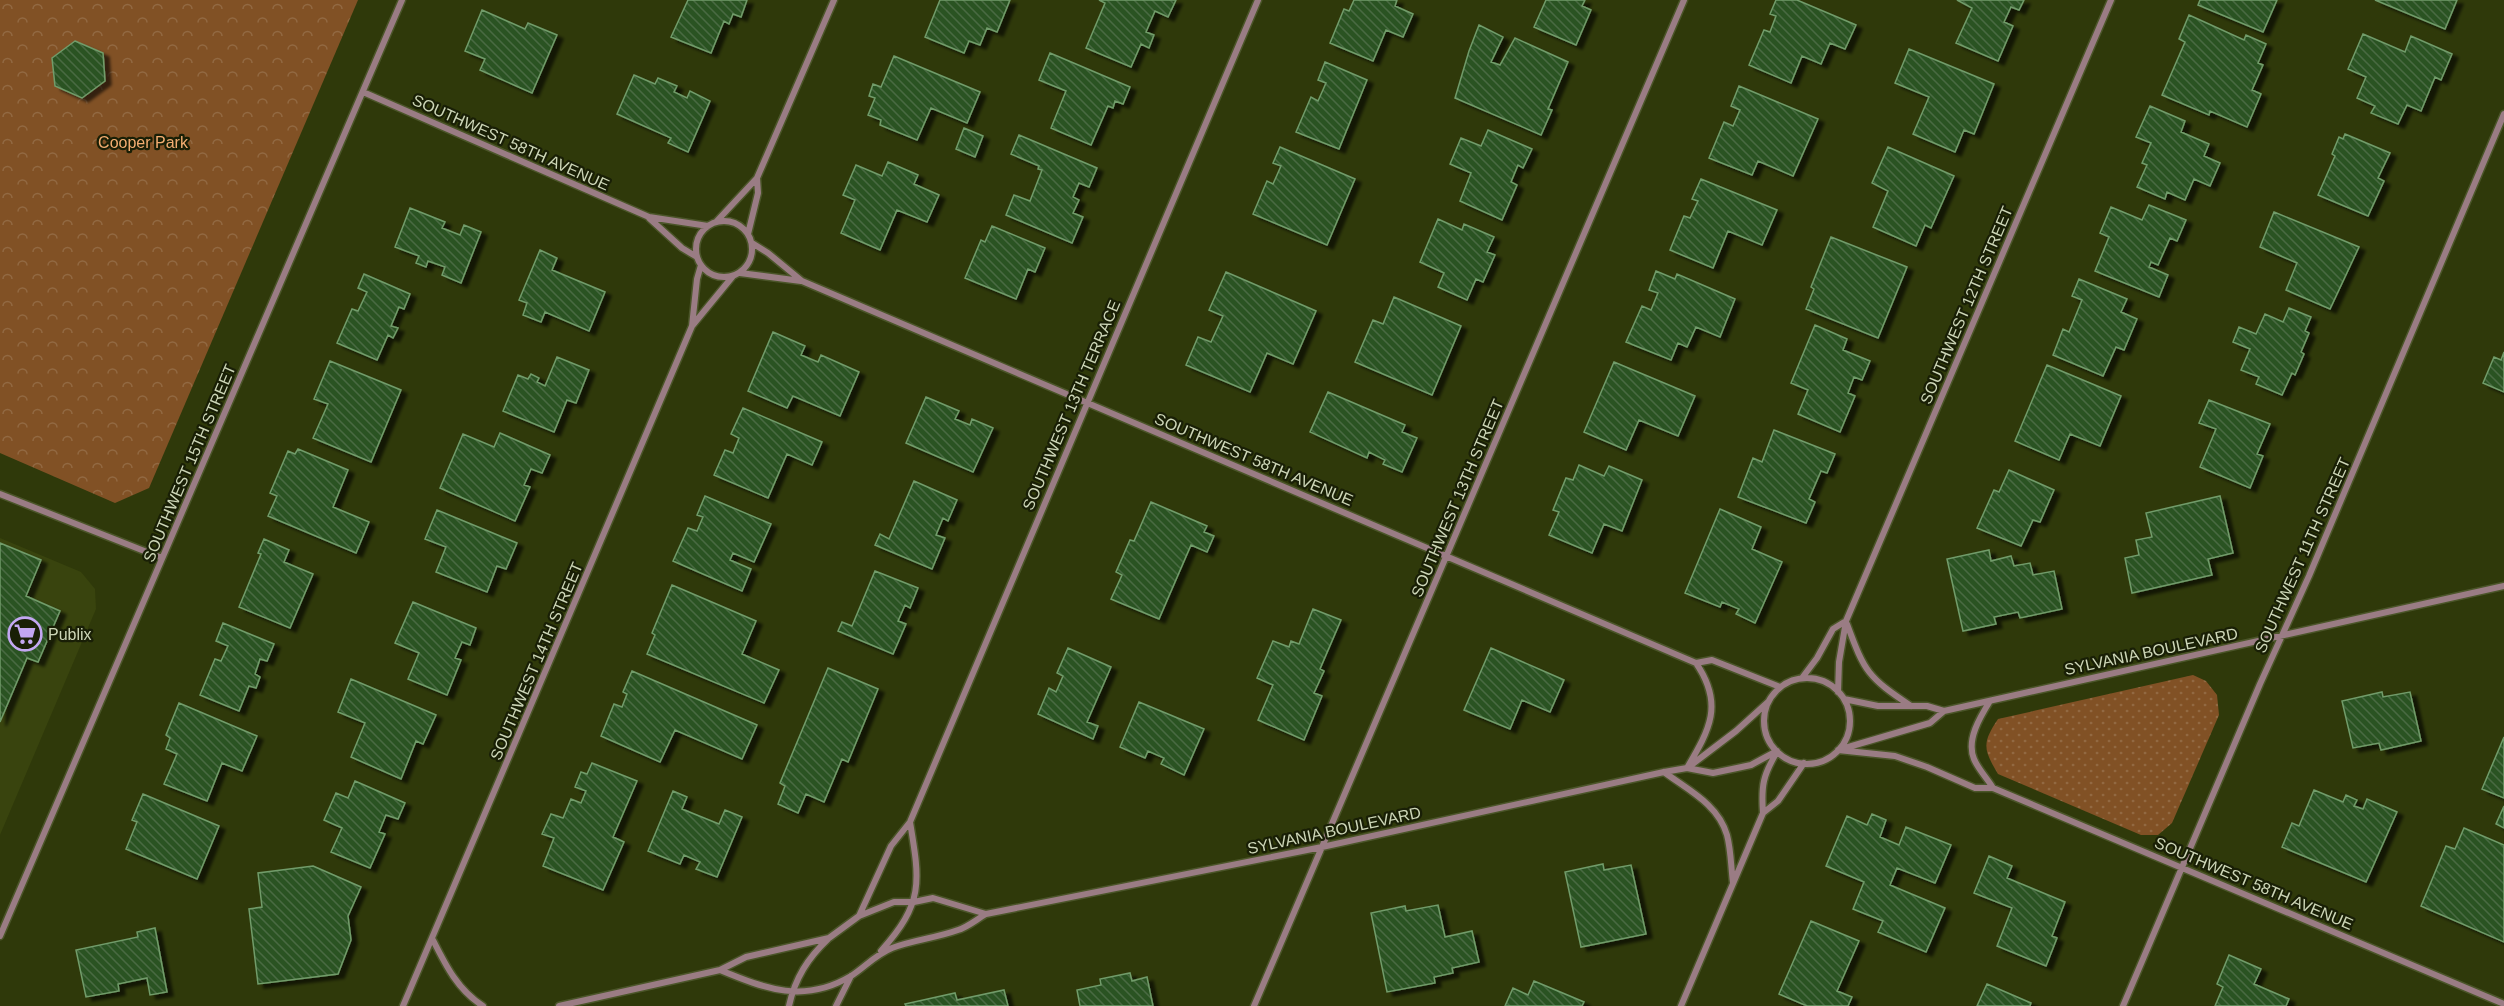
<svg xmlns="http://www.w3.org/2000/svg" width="2504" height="1006" viewBox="0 0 2504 1006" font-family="Helvetica,sans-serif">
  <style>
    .built { fill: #39440e }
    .grass { fill: url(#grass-dots) }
    .park { fill: url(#park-crowns) }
    .building { fill: url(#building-back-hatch); stroke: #719c6a; stroke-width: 1.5; filter: url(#shadow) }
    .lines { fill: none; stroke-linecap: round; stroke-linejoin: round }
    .street-casing { stroke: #4b5529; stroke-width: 9 }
    .street { stroke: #9a7c84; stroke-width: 6 }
    .labels { text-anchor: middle; stroke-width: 4.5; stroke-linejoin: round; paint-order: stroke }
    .park-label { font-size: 16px; fill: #f3ad71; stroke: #191f06 }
    .street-label { font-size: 16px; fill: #cdd6b7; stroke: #191f06 }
    .poi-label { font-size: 16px; fill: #cdd6b7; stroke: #191f06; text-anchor: start }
  </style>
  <defs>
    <pattern id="grass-dots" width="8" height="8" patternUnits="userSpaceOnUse" patternTransform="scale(1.5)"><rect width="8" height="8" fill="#815125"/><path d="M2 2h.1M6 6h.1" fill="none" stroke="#926942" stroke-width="1.8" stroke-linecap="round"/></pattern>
    <pattern id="park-crowns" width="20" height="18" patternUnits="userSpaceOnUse" patternTransform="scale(1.5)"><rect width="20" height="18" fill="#815125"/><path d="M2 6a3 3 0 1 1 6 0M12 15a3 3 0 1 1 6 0" fill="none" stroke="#926942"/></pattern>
    <pattern id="building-back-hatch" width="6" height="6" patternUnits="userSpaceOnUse" patternTransform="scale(1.5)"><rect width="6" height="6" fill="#2b5324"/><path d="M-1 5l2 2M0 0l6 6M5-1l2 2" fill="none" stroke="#496b42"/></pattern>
    <filter id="shadow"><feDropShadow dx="6" dy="4" stdDeviation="1.5" flood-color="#0009"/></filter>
  </defs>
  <rect width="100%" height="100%" fill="#2f390a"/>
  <path class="built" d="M 0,538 L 81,572 L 95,589 L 96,609 L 0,835 Z"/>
  <path class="grass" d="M 2193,675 L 2206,681 L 2217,695 L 2219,715 L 2172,823 L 2158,835 L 2141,835 L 1998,774 C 1983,749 1982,743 1998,719 Z"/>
  <path class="park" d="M 0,0 L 358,0 L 149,488 L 115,503 L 0,453 Z"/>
  <path class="building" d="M 688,0 L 747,0 L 741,17 L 733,14 L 729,24 L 724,21 L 711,53 L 671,37 Z
    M 940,0 L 1010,0 L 997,32 L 987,28 L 980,45 L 969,41 L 964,53 L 925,37 Z
    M 1099,0 L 1176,0 L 1168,17 L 1155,11 L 1146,32 L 1154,35 L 1149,48 L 1141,44 L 1131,67 L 1086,48 L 1105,3 Z
    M 1354,0 L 1397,0 L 1395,6 L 1413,14 L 1403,37 L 1386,30 L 1373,61 L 1330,43 L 1344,9 L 1349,11 Z
    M 1546,0 L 1585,0 L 1582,6 L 1591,10 L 1576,45 L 1534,27 Z
    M 1776,0 L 1797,0 L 1856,25 L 1845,49 L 1830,43 L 1821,64 L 1802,56 L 1791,83 L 1749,65 L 1764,30 L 1770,32 L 1776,16 L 1770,14 Z
    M 1957,0 L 2024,0 L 2019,10 L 2011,7 L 2004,22 L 2013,26 L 1998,61 L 1956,43 L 1972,8 Z
    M 2200,0 L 2277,0 L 2263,32 L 2198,5 Z
    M 2375,0 L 2457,0 L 2445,29 Z
    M 482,10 L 525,29 L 528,23 L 557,35 L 532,93 L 480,70 L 485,59 L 465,51 Z
    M 2189,15 L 2244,40 L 2246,35 L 2266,44 L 2258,63 L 2263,65 L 2252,90 L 2261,94 L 2247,127 L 2210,111 L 2209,115 L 2162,95 L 2185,42 L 2179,39 Z
    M 1479,25 L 1503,37 L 1491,62 L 1500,65 L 1515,38 L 1568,62 L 1548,109 L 1552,110 L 1541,135 L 1455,98 L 1469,51 Z
    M 2363,34 L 2405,52 L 2411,36 L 2452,54 L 2441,80 L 2435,77 L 2421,111 L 2407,105 L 2398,124 L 2371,113 L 2375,106 L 2357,98 L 2366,77 L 2348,69 Z
    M 75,41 L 103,53 L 105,81 L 82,98 L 55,86 L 52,58 Z
    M 1909,49 L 1994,84 L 1974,134 L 1964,130 L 1955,152 L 1913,134 L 1929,97 L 1895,83 Z
    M 1050,53 L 1130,87 L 1123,104 L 1115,101 L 1113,108 L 1108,106 L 1091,145 L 1051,128 L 1066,91 L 1039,80 Z
    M 894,56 L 980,92 L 967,123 L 931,108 L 917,140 L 880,125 L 881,120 L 868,115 L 875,98 L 869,96 L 873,84 L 881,87 Z
    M 1325,62 L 1367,80 L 1339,149 L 1296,132 L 1311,97 L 1318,101 L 1326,83 L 1318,80 Z
    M 634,75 L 655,84 L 658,78 L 677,86 L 674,92 L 687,98 L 690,91 L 710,101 L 688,152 L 668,143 L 671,138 L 617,114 Z
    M 1739,86 L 1818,119 L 1793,176 L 1758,161 L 1752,175 L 1709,158 L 1724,122 L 1733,126 L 1740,110 L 1731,106 Z
    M 2150,106 L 2185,121 L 2181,132 L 2209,144 L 2204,156 L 2220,163 L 2210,186 L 2194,179 L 2185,200 L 2167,192 L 2165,199 L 2137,187 L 2147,165 L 2142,163 L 2151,143 L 2136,137 Z
    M 964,128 L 983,136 L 975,157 L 956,149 Z
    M 1488,130 L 1532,149 L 1523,168 L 1518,165 L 1511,182 L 1517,185 L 1502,220 L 1460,201 L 1471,173 L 1450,164 L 1461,138 L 1481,146 Z
    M 2345,134 L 2390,153 L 2378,178 L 2384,181 L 2368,216 L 2318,195 L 2335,156 L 2332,154 L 2339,137 L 2343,139 Z
    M 1019,135 L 1097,168 L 1089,187 L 1079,183 L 1073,197 L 1079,200 L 1073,213 L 1083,217 L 1072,243 L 1006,215 L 1014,195 L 1030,201 L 1042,170 L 1038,169 L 1039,166 L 1011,154 Z
    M 1280,147 L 1355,179 L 1327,245 L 1253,214 L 1267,181 L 1273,184 L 1281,166 L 1273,163 Z
    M 1888,147 L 1954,176 L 1931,228 L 1925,225 L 1916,246 L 1873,227 L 1888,191 L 1872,183 Z
    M 888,162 L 918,175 L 914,184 L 939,195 L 927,222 L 897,210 L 880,250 L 841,233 L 855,200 L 843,195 L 856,165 L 882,176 Z
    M 1701,179 L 1777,210 L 1762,245 L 1728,231 L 1713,268 L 1670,250 L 1684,216 L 1690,218 L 1698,201 L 1692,199 Z
    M 2149,205 L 2186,220 L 2177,241 L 2170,238 L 2158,265 L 2151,262 L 2149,267 L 2168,275 L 2159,297 L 2095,271 L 2109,237 L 2100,233 L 2111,207 L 2142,220 Z
    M 410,208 L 445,222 L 442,228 L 460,235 L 464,225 L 481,232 L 461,283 L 442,275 L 445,267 L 428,261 L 426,267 L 416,263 L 419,256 L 395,247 Z
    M 2274,212 L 2359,247 L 2330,309 L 2286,290 L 2297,263 L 2260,247 Z
    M 1438,219 L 1462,230 L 1464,224 L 1494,237 L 1487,252 L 1495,255 L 1483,282 L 1476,279 L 1467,300 L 1438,287 L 1444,273 L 1420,262 Z
    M 992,226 L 1045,248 L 1035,272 L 1028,269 L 1016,299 L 965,278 L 981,240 L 985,242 Z
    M 1831,237 L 1907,267 L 1878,338 L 1806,309 L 1814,289 L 1811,287 Z
    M 540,250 L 557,258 L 552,270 L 605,292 L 589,331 L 545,312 L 541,322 L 523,315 L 527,303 L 519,300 Z
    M 1656,271 L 1675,279 L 1677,274 L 1735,299 L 1720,337 L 1696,327 L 1687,347 L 1678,343 L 1671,360 L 1626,342 L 1642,306 L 1651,310 L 1658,293 L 1649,290 Z
    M 1226,272 L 1316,311 L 1293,364 L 1267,353 L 1250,392 L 1186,365 L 1198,337 L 1211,342 L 1223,316 L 1209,310 Z
    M 364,274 L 410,294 L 404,309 L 399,307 L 391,326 L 398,328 L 393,338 L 388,335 L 377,360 L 337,343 L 352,309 L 358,311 L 367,292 L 358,288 Z
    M 2079,279 L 2127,299 L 2121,312 L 2137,319 L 2124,350 L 2116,347 L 2103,376 L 2053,355 L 2063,329 L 2069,332 L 2082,300 L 2072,296 Z
    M 1394,297 L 1461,326 L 1432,395 L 1355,362 L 1373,320 L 1383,324 Z
    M 2289,308 L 2311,317 L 2305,331 L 2309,333 L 2301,352 L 2304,354 L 2295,375 L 2292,373 L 2282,395 L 2256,384 L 2259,377 L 2241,370 L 2250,349 L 2233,342 L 2239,327 L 2256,334 L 2265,314 L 2283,322 Z
    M 1815,325 L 1847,339 L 1843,350 L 1870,361 L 1862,380 L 1854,377 L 1848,393 L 1855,396 L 1840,432 L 1798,414 L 1808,390 L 1791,383 Z
    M 773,332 L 805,346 L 801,355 L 818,362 L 821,355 L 859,372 L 840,416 L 793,396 L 787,408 L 748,391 Z
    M 2504,352 L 2504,392 L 2483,383 L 2494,357 L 2501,360 Z
    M 557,357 L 589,370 L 576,403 L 567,400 L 554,432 L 503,411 L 518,375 L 528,379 L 531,374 L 539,378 L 537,382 L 545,386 Z
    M 330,361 L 401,390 L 371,462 L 313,438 L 328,404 L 314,399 Z
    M 1614,362 L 1695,396 L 1678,436 L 1639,420 L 1626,450 L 1584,432 Z
    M 2047,365 L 2121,396 L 2100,446 L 2070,434 L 2059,460 L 2015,441 Z
    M 1328,392 L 1405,425 L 1402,432 L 1417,438 L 1402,472 L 1383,464 L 1385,460 L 1369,452 L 1367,458 L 1310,432 Z
    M 926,397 L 959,411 L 955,419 L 970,425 L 972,419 L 993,428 L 973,472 L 906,443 Z
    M 2209,400 L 2270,424 L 2257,454 L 2263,456 L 2250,488 L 2200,467 L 2216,429 L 2199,423 Z
    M 743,408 L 822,442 L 812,465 L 787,454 L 768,498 L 714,475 L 725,450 L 733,453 L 739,438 L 731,434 Z
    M 1774,430 L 1835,454 L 1827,473 L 1821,471 L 1809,499 L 1815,502 L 1806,523 L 1738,497 L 1753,458 L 1762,462 Z
    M 500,433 L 550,455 L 542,473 L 531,469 L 524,485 L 530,487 L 515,521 L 440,488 L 463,434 L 494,447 Z
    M 298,449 L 348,470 L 333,507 L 369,522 L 356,553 L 268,516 L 277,496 L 270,493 L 288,451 L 295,454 Z
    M 1579,465 L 1604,476 L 1609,466 L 1642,480 L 1622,531 L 1604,524 L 1592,553 L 1549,535 L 1559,512 L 1553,510 L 1566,478 L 1573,480 Z
    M 2009,470 L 2054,490 L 2040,522 L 2033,520 L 2021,546 L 1977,528 L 1994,490 L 1999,492 Z
    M 914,481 L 957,500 L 948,521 L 943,518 L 936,535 L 945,538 L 932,569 L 875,545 L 880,534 L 889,539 Z
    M 705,496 L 771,524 L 754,562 L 733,553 L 730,560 L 751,569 L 742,591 L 673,561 L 688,528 L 697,531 L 703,517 L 697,515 Z
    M 2220,496 L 2233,553 L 2208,559 L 2212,575 L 2132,593 L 2125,558 L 2139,555 L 2136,540 L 2152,537 L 2146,513 Z
    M 1151,502 L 1207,526 L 1204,532 L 1214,536 L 1207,552 L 1191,545 L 1159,619 L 1111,599 L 1122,575 L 1116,572 L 1130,540 L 1134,541 Z
    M 1720,509 L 1761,527 L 1752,549 L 1782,562 L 1755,623 L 1736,614 L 1739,609 L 1722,602 L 1720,607 L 1685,593 Z
    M 437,510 L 517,543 L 506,569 L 497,566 L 487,592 L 436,572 L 446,547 L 425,539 Z
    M 264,539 L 289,550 L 284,562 L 313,574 L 290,628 L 239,607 L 261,554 L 258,553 Z
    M 0,543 L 41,560 L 26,596 L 60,611 L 38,662 L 27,658 L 0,722 Z
    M 1989,550 L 1991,561 L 2011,556 L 2014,566 L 2030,563 L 2033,575 L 2054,571 L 2062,609 L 2020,618 L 2018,612 L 1994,617 L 1996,624 L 1963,631 L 1947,559 Z
    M 875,571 L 918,588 L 910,608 L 905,605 L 898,621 L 906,624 L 893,654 L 838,631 L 842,622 L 852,626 Z
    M 672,585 L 756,621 L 742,654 L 779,670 L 764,703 L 647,654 L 655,635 L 652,633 Z
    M 413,602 L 476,628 L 470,645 L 462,642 L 455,658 L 461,660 L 447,695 L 408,679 L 419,653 L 395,643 Z
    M 1313,609 L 1341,620 L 1320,669 L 1324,671 L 1314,693 L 1322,696 L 1304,740 L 1258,720 L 1273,685 L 1257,678 L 1273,641 L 1289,647 L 1291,641 L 1299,644 Z
    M 223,623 L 274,644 L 267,661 L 260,659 L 255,674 L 260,677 L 256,688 L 249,686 L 239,711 L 200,695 L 215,659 L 221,661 L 228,646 L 216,641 Z
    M 1068,648 L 1111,667 L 1087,722 L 1098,726 L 1093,739 L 1038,714 L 1049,688 L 1056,692 L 1063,676 L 1057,673 Z
    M 1491,648 L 1564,680 L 1550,712 L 1522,700 L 1510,729 L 1464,710 Z
    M 828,668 L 878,689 L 848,762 L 842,759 L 824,802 L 806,794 L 798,813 L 778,804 L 785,786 L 780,783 Z
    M 632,671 L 757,725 L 742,759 L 675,730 L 660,762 L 601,736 L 614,704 L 622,707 L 627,694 L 623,692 Z
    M 351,679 L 436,715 L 423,744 L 416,741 L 401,779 L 351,757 L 365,723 L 338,712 Z
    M 2382,692 L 2383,697 L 2410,692 L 2421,741 L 2381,750 L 2379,743 L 2353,748 L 2342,701 Z
    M 1139,702 L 1204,729 L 1184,775 L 1161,764 L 1164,758 L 1148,751 L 1145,758 L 1120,747 Z
    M 179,703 L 257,736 L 242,771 L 222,763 L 207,801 L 164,784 L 177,754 L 166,749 L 170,738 L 166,735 Z
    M 2504,737 L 2504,798 L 2482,789 Z
    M 592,763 L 637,781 L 613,837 L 624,842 L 603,890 L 543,866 L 554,838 L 542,834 L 551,814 L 563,818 L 571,799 L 581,803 L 586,791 L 575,787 L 581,772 L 587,774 Z
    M 355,781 L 405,803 L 398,819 L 386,815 L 379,832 L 385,834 L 370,868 L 331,852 L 342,828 L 324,820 L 336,793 L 348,798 Z
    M 2314,790 L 2343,802 L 2346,795 L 2357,800 L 2354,806 L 2363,809 L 2367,799 L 2397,812 L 2366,882 L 2282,847 L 2292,823 L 2299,826 Z
    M 673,791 L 687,797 L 682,809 L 719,824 L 725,810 L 742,817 L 717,877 L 696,869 L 700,862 L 684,855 L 680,864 L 648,851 Z
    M 143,794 L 219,826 L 197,879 L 126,849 L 137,822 L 132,820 Z
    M 2504,806 L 2504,828 L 2496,824 Z
    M 1872,814 L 1886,820 L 1880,837 L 1899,845 L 1906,827 L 1951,845 L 1935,883 L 1897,868 L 1890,885 L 1945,908 L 1926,952 L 1878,932 L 1883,921 L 1853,909 L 1864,882 L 1826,866 L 1847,816 L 1867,825 Z
    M 2464,828 L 2504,845 L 2504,942 L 2421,906 L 2446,846 L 2455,849 Z
    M 1989,856 L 2012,866 L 2007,878 L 2065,902 L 2052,936 L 2057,938 L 2046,966 L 1997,946 L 2012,908 L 1974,893 Z
    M 1603,864 L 1604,870 L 1631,865 L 1646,934 L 1581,947 L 1565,872 Z
    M 313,866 L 361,887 L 348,916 L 351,940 L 338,974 L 258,984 L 249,909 L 262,907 L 258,873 Z
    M 1438,905 L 1445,937 L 1472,931 L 1479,962 L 1452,968 L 1453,973 L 1434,977 L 1435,983 L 1387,992 L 1371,913 L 1405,906 L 1406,911 Z
    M 1811,921 L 1859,941 L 1837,991 L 1852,997 L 1848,1006 L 1807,1006 L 1779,994 Z
    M 155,928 L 167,992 L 150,995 L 147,978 L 118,984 L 119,991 L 86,997 L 76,950 L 138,937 L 137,932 Z
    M 2229,955 L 2261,969 L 2254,984 L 2289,999 L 2286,1006 L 2215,1006 L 2223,987 L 2217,984 Z
    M 1130,973 L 1132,981 L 1147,977 L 1153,1006 L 1080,1006 L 1077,990 L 1101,985 L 1100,979 Z
    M 1534,981 L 1584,1002 L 1582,1006 L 1505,1006 L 1513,988 L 1528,995 Z
    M 1987,984 L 2031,1003 L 2030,1006 L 1977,1006 Z
    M 1004,990 L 1008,1006 L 906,1006 L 905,1004 L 955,993 L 957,1000 Z"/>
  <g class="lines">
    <g class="street-casing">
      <path id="street" d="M 363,92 L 649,217 L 708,226
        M 649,218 L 682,248 L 697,257
        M696 249a28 28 0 1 1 56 0a28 28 0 1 1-56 0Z
        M 716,222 L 757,178 L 834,0
        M 748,234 L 758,193 L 757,178
        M 752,243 L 768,253 L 802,281 L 1696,663 C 1724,704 1710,729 1687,768
        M 740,273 L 801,281
        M 692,326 L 733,276
        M 0,494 L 162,558
        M 1847,624 C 1865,673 1868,677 1911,706
        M 1696,663 L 1712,660 L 1780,687
        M 1802,678 L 1817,658 L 1833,629 L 1846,621
        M1764 721a43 43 0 1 1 86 0a43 43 0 1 1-86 0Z
        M 1838,692 L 1839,662 L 1846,621 L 2111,0
        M 1844,699 L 1878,706 L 1927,706 L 1944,711
        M 1990,701 C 1980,717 1966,740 1974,759 C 1978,769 1987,778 1993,788
        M 1845,748 L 1930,723 L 1944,711 L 2504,586
        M 1838,750 L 1895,756 L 1927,767 L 1975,788 L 1993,788 L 2504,1004
        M 1690,766 L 1736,731 L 1768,702
        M 1664,772 C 1688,790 1718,804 1727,835 C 1731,850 1731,867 1733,883
        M 1763,813 L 1778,801 L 1804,763
        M 859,916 L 891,846 L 910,822 L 1258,0
        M 0,936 L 402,0
        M 433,940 C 446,966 458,990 483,1006
        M 881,951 C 924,903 920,882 910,822
        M 720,970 C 766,989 804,1004 851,976 C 865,967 875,955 892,948 C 913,940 936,938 958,930 C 968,927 977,919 986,914 L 1322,847 L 1664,772 L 1687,768 L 1713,773 L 1737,768 L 1751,765 L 1777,751
        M 403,1006 L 692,326 L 697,279 L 701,265
        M 559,1006 L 720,970 L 746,957 L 829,938 L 859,916 L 894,902 L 914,902 L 933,898 L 986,914
        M 789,1006 C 795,978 808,958 828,939
        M 836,1006 L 851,976
        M 1254,1006 L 1684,0
        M 1681,1006 L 1763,813 C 1761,786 1763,775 1777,752
        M 2123,1006 L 2260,684 L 2309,576 L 2504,114"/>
    </g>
    <use href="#street" class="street"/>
  </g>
  <defs>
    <g id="supermarket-ring" transform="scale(1.725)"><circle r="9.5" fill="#191f06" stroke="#c3a7f2" stroke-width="1.5"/><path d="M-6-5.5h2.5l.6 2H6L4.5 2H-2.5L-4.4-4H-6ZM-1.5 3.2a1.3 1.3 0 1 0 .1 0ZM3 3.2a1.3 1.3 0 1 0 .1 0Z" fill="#c3a7f2"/></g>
  </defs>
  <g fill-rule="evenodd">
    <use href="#supermarket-ring" x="25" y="634"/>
  </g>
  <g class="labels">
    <g class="park-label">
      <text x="143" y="148">Cooper Park</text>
    </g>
    <g class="street-label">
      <text transform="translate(511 142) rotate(24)" y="6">SOUTHWEST 58TH AVENUE</text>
      <text transform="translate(1966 305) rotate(-67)" y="6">SOUTHWEST 12TH STREET</text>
      <text transform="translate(1071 405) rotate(-67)" y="6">SOUTHWEST 13TH TERRACE</text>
      <text transform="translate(1254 459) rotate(23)" y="6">SOUTHWEST 58TH AVENUE</text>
      <text transform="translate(189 463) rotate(-67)" y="6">SOUTHWEST 15TH STREET</text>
      <text transform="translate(1457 498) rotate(-67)" y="6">SOUTHWEST 13TH STREET</text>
      <text transform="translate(2302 555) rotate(-66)" y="6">SOUTHWEST 11TH STREET</text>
      <text transform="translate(2151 651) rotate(-12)" y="6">SYLVANIA BOULEVARD</text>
      <text transform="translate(536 661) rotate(-67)" y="6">SOUTHWEST 14TH STREET</text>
      <text transform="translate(1334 830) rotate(-12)" y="6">SYLVANIA BOULEVARD</text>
      <text transform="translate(2254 883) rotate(23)" y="6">SOUTHWEST 58TH AVENUE</text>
    </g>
    <g class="poi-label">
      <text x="48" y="640">Publix</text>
    </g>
  </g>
</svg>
